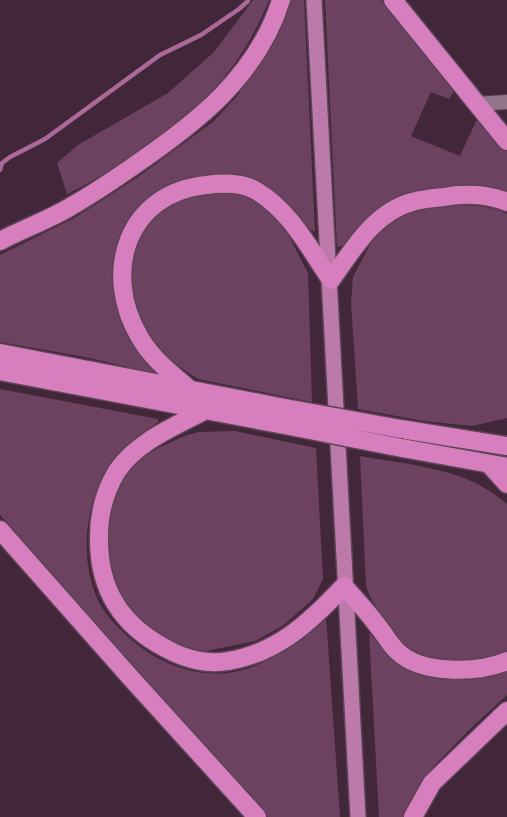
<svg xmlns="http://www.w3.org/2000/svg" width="507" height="817" viewBox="0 0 507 817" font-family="'DM Sans',sans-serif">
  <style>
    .green { fill: #6c4260 }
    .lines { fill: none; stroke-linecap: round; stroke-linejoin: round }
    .stream { stroke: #ab6999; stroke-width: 4.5 }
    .minor-casing { stroke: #5b4454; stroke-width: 16 }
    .primary-casing { stroke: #5b4454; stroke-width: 18 }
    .motorway-casing { stroke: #5b4454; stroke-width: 21 }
    .minor { stroke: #95758b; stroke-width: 14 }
    .primary { stroke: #bc7aaa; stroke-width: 15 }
    .motorway { stroke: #d67ebe; stroke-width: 18 }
    .motorway-bridge-casing { stroke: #5b4454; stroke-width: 21; stroke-linecap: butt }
    .motorway-bridge { stroke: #d67ebe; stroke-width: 18 }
  </style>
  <rect width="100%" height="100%" fill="#42273a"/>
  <path class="green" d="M 253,0 L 269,0 C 238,78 183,128 111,169 C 97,178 82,187 67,194 L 57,163 L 78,145 L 168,93 L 214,52 Z
    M 290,0 L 304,0 L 315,232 L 304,226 L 242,179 L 146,206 L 115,286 L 118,306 L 124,328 L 138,351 L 154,370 L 153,373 L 90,358 L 0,342 L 0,255 L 76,217 L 138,177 L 214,121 L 238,95 L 259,62 Z
    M 325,0 L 381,0 L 455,90 L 449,99 L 431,92 L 411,136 L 460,156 L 478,117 L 507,151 L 507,194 L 429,191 L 350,244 L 337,247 Z
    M 214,191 L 237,193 L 255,200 L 272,214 L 289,236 L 308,273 L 312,402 L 198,379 L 165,357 L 143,333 L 127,278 L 137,236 L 167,203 Z
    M 446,205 C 467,205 487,204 507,214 L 507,418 L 472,426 L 424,421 L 358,409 L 351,303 L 353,277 L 372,241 L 386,227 L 403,215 L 421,209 Z
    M 0,389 L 158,419 L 158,422 C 129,444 104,466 93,501 C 83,534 84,577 102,608 C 108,617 115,624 123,632 C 152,661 192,679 234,672 C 277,664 293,637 326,616 L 340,817 L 268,817 L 135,671 L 0,515 Z
    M 235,431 L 316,448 L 323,579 L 313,599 L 284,625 L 255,641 L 206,651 L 189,649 L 168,642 L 134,617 L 110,578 L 105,525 L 111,498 L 122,478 L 140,459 L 158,448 L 187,435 L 199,432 Z
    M 360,456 C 411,465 467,468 507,504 L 507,651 C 478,666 436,668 408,648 C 398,640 391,629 384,619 C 377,608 370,599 366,586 Z
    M 369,633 L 392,656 L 449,678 L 469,679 L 491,676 L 507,669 L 507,695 L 470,729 L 433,767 L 405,817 L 379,817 Z"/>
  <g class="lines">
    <path class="stream" d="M 0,170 L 2,163 L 10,157 L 45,139 L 160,55 L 201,35 L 239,9 L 248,1"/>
    <g class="minor-casing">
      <path id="minor" d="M 477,104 L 507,102"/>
    </g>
    <g class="primary-casing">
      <path id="primary" d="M 314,0 C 330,272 342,545 358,817"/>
    </g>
    <g class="motorway-casing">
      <path id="motorway" d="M 393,0 L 507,141
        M 0,241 C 23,229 48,220 70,207 C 91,195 112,181 132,167 C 195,124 257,77 281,0
        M 0,353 L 280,407
        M 0,371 L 279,424
        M 189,389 C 171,373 151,358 139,336 C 102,272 127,193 206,185 C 222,183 240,182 255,190 C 290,210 309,248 331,280 C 352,251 374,212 412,202 C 422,199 433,198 444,197 C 464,193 488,194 507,202
        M 206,410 C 175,426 138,441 117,471 C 105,491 99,513 99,536 C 98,588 120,625 167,649 C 185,659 208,665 228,661 C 278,653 311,621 344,586 C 355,599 367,611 377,625 C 384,633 389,643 397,651 C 421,675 478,673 507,661
        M 401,429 L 507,446
        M 402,448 L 507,467
        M 489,464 L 507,484
        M 0,530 L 130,677 L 257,817
        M 413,817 L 432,783 L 507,711"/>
    </g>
    <use href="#minor" class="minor"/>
    <use href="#primary" class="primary"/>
    <use href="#motorway" class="motorway"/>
    <g class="motorway-bridge-casing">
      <path id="motorway-bridge" d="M 280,407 L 401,429
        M 279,424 L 402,448"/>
    </g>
    <use href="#motorway-bridge" class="motorway-bridge"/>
  </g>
</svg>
